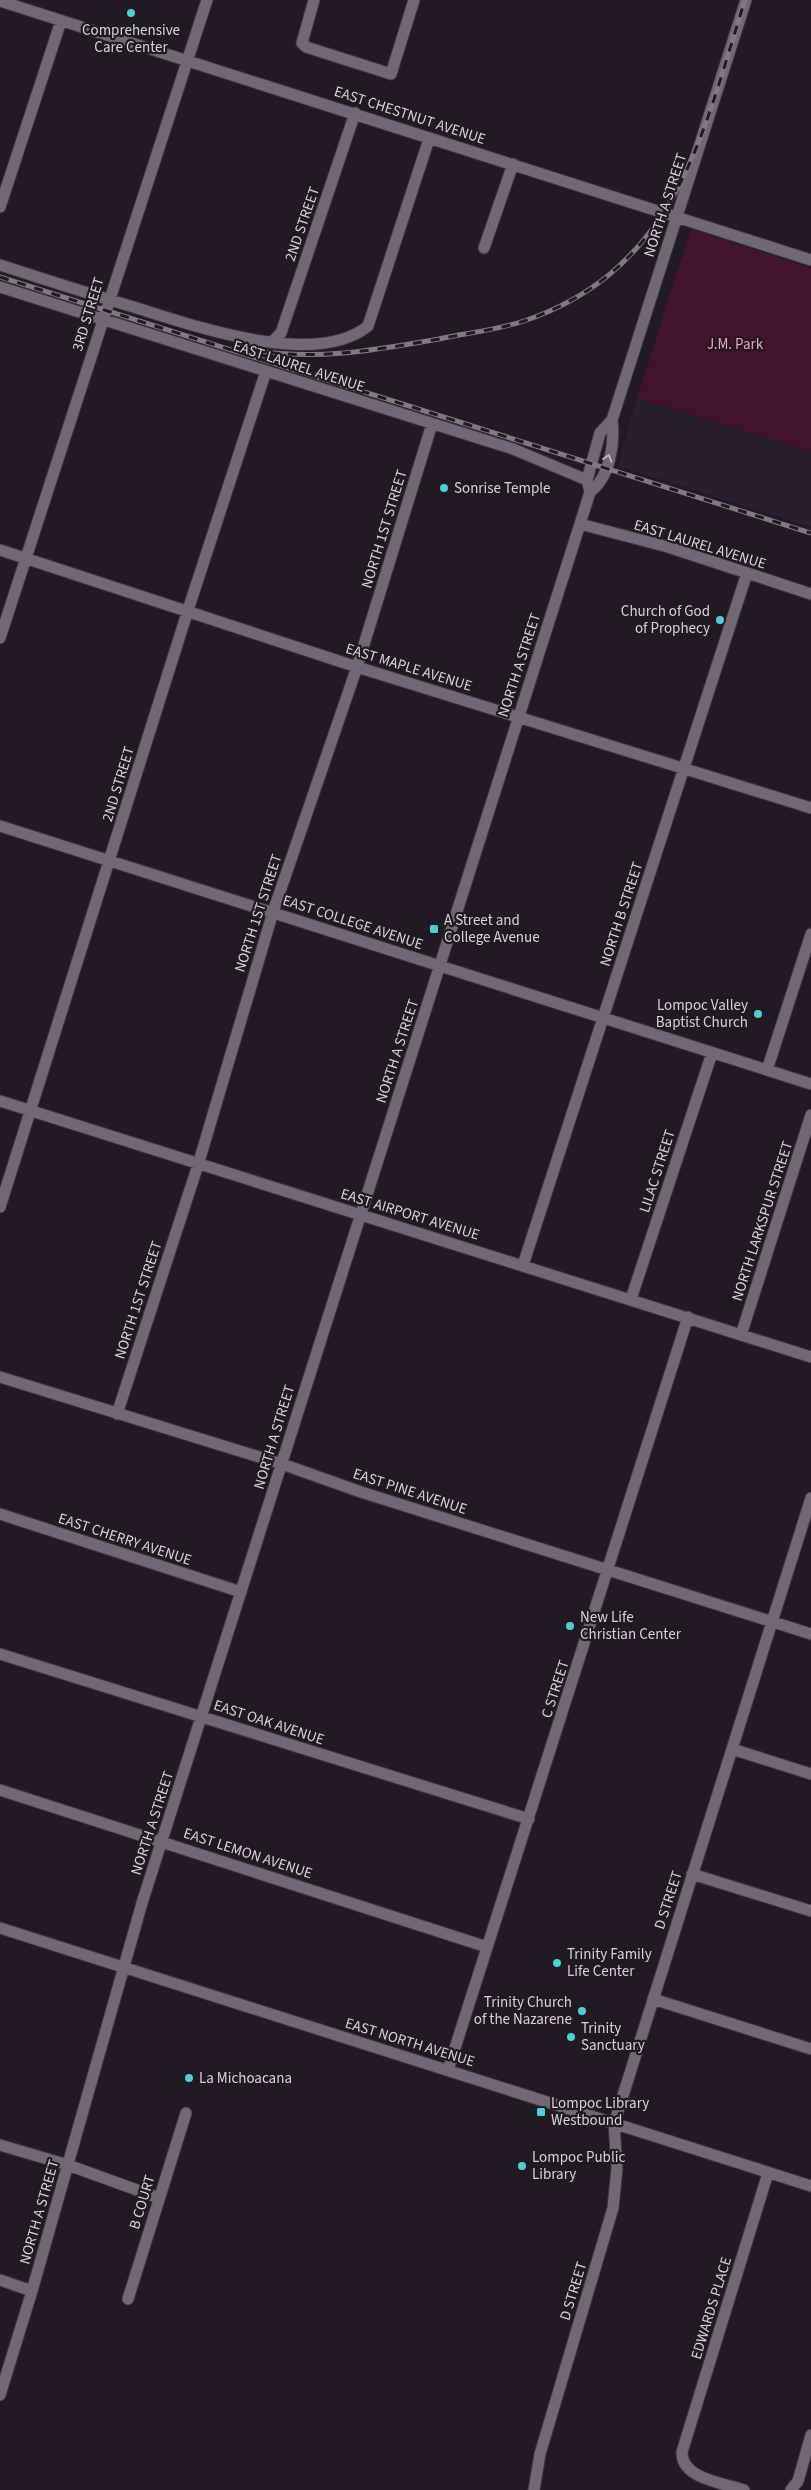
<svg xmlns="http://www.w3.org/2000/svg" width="811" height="2490" viewBox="0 0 811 2490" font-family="'Source Sans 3',sans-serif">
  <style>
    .built { fill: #28202d }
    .green { fill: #431529 }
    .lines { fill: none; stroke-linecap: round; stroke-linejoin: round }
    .minor-casing { stroke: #3a373d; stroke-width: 13 }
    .minor { stroke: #6f6973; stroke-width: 11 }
    .rail-casing { stroke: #7e7a80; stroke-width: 5 }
    .rail { stroke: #201b22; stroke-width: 3; stroke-dasharray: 9; stroke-linecap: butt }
    .oneway { stroke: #bcb8bf }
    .poi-dot { fill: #52ccd6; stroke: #201b22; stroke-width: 2 }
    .labels { text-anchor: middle; stroke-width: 4.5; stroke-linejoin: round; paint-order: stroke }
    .poi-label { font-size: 15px; fill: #d6d3d8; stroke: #201b22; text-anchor: start }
    .street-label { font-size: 15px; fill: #d6d3d8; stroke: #201b22 }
    .park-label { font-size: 15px; fill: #fc9ec0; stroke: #201b22 }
  </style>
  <rect width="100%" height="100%" fill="#201b22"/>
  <path class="built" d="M 637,398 L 811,452 L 811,527 L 618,466 Z"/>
  <path class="green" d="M 691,229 L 811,268 L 811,452 L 637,398 Z"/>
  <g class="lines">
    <g class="minor-casing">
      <path id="minor" d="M 314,0 L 302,43 L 306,47 L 391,74 L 414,0
        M 0,1 L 811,260
        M 0,207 L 61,21
        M 484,248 L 513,164
        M 0,265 C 43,279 87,293 130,306 C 190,324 314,370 368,326 L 429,139
        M 0,287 L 513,449 L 587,480
        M 273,341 L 281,333 L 355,113
        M 590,492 C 610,477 615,444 612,420
        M 580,524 L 668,547 L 811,594
        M 0,550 L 357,667 L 811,808
        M 0,638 L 207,0
        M 0,826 L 811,1084
        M 767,1070 L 811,934
        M 0,1101 L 811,1357
        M 0,1207 L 188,610 L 266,371
        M 523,1265 L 747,573
        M 631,1299 L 712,1053
        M 741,1335 L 811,1115
        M 0,1377 L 282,1464 L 361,1492 L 811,1634
        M 117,1414 L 198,1165 L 273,912 L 357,667 L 432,424
        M 0,1514 L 241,1592
        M 0,1654 L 529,1819
        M 732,1749 L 811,1774
        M 0,1790 L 487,1947
        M 692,1874 L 811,1911
        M 0,1928 L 811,2186
        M 653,1999 L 811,2049
        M 448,2070 L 688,1317
        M 0,2145 L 68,2165 L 159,2198
        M 0,2280 L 32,2291
        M 128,2299 L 186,2113
        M 0,2395 L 32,2291 L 142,1903 L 580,524 L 590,492 L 587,480 L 600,433 L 612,420 L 746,0
        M 534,2490 L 540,2454 L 613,2208 L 617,2168 L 614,2124 L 811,1498
        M 744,2490 C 724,2483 681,2479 682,2452 L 768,2173
        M 791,2490 L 798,2481 L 811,2435"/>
    </g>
    <use href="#minor" class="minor"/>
    <g class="rail-casing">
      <path id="rail" d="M 0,277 L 811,533
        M 252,350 C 316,361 376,350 439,339 C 467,333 497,330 524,321 C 677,269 702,135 745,0"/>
    </g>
    <use href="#rail" class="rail"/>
  </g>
  <defs><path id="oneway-chevron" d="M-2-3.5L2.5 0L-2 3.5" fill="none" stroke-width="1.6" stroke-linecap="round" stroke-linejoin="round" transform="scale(1.25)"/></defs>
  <use class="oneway" href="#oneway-chevron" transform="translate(608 458) rotate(-72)"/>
  <g class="poi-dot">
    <circle cx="131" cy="13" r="5"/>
    <circle cx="444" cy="488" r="5"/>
    <circle cx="720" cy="620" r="5"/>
    <rect x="429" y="924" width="10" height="10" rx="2.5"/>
    <circle cx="758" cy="1014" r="5"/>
    <circle cx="570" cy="1626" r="5"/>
    <circle cx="557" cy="1963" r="5"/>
    <circle cx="582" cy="2011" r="5"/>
    <circle cx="571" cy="2037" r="5"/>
    <circle cx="189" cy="2078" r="5"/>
    <rect x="536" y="2107" width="10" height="10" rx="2.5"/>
    <circle cx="522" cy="2166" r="5"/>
  </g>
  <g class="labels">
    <g class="poi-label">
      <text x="131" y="35" text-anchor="middle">Comprehensive<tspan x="131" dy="17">Care Center</tspan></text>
      <text x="454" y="493">Sonrise Temple</text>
      <text x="710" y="616" text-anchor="end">Church of God<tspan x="710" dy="17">of Prophecy</tspan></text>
      <text x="444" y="925">A Street and<tspan x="444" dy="17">College Avenue</tspan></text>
      <text x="748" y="1010" text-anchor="end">Lompoc Valley<tspan x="748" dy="17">Baptist Church</tspan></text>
      <text x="580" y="1622">New Life<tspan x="580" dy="17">Christian Center</tspan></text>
      <text x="567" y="1959">Trinity Family<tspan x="567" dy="17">Life Center</tspan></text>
      <text x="572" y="2007" text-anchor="end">Trinity Church<tspan x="572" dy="17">of the Nazarene</tspan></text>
      <text x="581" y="2033">Trinity<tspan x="581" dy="17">Sanctuary</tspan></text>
      <text x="199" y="2083">La Michoacana</text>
      <text x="551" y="2108">Lompoc Library<tspan x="551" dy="17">Westbound</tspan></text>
      <text x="532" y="2162">Lompoc Public<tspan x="532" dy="17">Library</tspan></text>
    </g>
    <g class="street-label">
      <text transform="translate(410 115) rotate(18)" y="5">EAST CHESTNUT AVENUE</text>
      <text transform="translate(665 205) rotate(-72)" y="5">NORTH A STREET</text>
      <text transform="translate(302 224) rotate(-71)" y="5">2ND STREET</text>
      <text transform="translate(88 314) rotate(-73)" y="5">3RD STREET</text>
      <text transform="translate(299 366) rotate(18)" y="5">EAST LAUREL AVENUE</text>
      <text transform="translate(384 529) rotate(-73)" y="5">NORTH 1ST STREET</text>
      <text transform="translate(700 544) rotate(17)" y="5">EAST LAUREL AVENUE</text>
      <text transform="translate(519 665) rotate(-72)" y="5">NORTH A STREET</text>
      <text transform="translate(409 667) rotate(17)" y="5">EAST MAPLE AVENUE</text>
      <text transform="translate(118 784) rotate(-73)" y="5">2ND STREET</text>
      <text transform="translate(258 913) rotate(-72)" y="5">NORTH 1ST STREET</text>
      <text transform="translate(621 914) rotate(-72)" y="5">NORTH B STREET</text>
      <text transform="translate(353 922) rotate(18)" y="5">EAST COLLEGE AVENUE</text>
      <text transform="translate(397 1051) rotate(-72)" y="5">NORTH A STREET</text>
      <text transform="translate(657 1171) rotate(-72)" y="5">LILAC STREET</text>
      <text transform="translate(410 1214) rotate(17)" y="5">EAST AIRPORT AVENUE</text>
      <text transform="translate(762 1221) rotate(-72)" y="5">NORTH LARKSPUR STREET</text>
      <text transform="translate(138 1300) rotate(-72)" y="5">NORTH 1ST STREET</text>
      <text transform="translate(274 1437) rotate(-73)" y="5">NORTH A STREET</text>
      <text transform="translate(410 1491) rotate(18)" y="5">EAST PINE AVENUE</text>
      <text transform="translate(125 1539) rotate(18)" y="5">EAST CHERRY AVENUE</text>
      <text transform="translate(555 1689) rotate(-72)" y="5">C STREET</text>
      <text transform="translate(269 1722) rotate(18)" y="5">EAST OAK AVENUE</text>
      <text transform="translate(152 1823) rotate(-72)" y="5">NORTH A STREET</text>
      <text transform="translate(248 1853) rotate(18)" y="5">EAST LEMON AVENUE</text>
      <text transform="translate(668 1900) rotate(-72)" y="5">D STREET</text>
      <text transform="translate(410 2042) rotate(17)" y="5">EAST NORTH AVENUE</text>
      <text transform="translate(142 2202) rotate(-73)" y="5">B COURT</text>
      <text transform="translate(39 2212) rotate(-74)" y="5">NORTH A STREET</text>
      <text transform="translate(573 2291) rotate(-73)" y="5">D STREET</text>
      <text transform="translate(711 2308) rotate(-73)" y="5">EDWARDS PLACE</text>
    </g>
    <g class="park-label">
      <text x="735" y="349">J.M. Park</text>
    </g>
  </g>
</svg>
